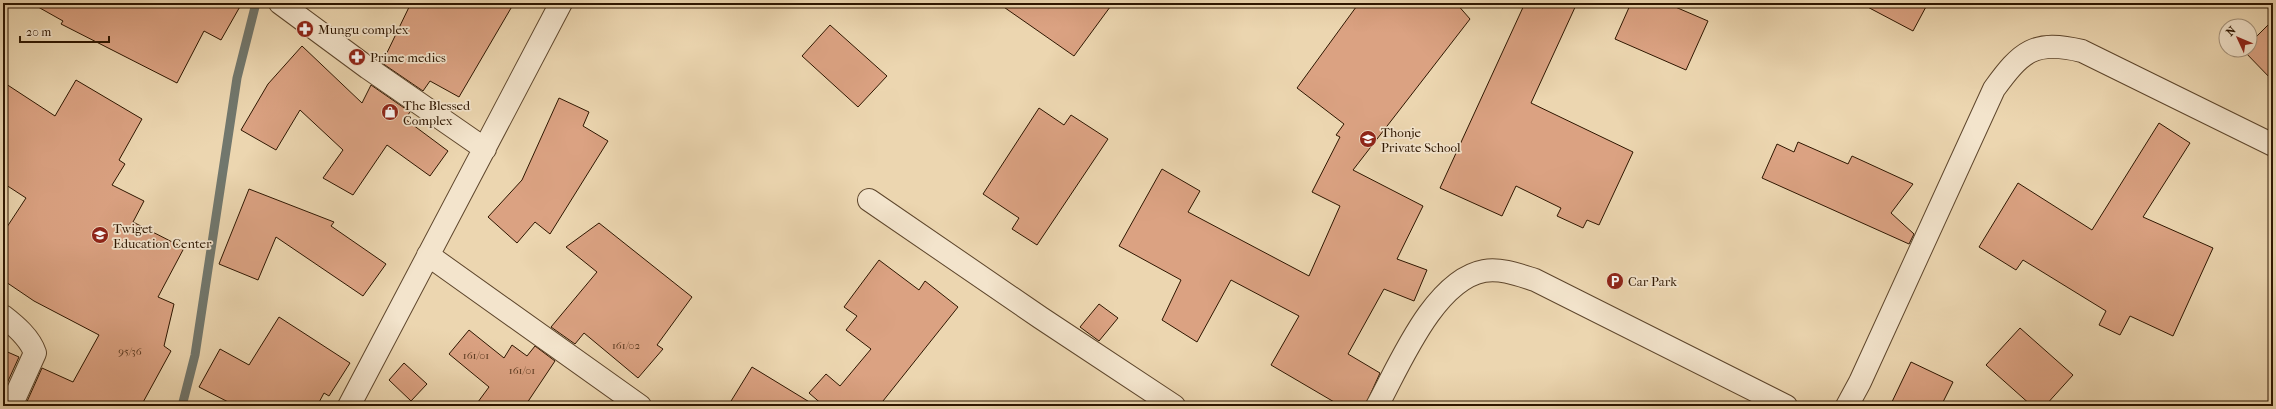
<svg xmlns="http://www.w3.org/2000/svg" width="2276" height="409" viewBox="0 0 2276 409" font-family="'IM FELL French Canon',serif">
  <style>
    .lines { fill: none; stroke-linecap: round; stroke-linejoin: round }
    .stream { stroke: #71776d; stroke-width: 9 }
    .building { fill: #dba282; stroke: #2e1600 }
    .minor-casing { stroke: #5e462c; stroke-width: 24 }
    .minor { stroke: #f3e4cc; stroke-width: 22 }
    .labels { text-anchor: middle; stroke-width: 3.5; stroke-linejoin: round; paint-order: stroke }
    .number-label { font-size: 11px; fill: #593920 }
    .poi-label { font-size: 13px; fill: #2e1600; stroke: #f3e4cc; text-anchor: start }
  </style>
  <rect width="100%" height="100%" fill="#ecd6b0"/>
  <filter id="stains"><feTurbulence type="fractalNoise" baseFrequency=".005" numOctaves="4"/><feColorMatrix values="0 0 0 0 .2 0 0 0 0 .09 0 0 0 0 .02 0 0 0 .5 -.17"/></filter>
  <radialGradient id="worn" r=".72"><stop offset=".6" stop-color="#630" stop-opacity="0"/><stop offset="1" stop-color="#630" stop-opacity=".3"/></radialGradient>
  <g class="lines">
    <path class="stream" d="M 182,406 L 195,355 L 237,78 L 256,3"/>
  </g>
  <path class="building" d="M 31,3 L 242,3 L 221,40 L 204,31 L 177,83 L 61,24 L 63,21 Z
    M 411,3 L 514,3 L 459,97 L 430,81 L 423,91 L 382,63 Z
    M 998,3 L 1113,3 L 1074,56 Z
    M 1359,3 L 1456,3 L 1470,19 L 1353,170 L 1423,206 L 1397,259 L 1427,270 L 1414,301 L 1384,289 L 1348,354 L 1380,373 L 1365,406 L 1341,406 L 1271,365 L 1299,316 L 1231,280 L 1197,342 L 1162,320 L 1181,280 L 1119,246 L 1162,169 L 1200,191 L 1188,212 L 1309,276 L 1340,206 L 1312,192 L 1340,137 L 1336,135 L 1344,124 L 1297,88 Z
    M 1525,3 L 1577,3 L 1531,103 L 1633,152 L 1599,225 L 1587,220 L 1583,228 L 1557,216 L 1561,208 L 1516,186 L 1502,216 L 1440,188 Z
    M 1631,3 L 1666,3 L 1708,21 L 1686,70 L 1615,39 Z
    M 1860,3 L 1928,3 L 1913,31 Z
    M 2273,20 L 2273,81 L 2243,50 L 2250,50 L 2250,43 Z
    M 830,25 L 887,76 L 858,107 L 802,56 Z
    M 302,46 L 362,103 L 371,85 L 410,112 L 405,119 L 448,151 L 430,176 L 387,145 L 353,195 L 323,178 L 343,150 L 300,110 L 276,150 L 241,130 L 268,84 Z
    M 76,80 L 142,119 L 119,160 L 125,164 L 112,185 L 144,201 L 133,222 L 184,248 L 158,297 L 174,304 L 164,346 L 171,351 L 141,406 L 25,406 L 42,368 L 73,382 L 99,335 L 34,301 L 3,280 L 3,233 L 26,198 L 3,183 L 3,82 L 55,116 Z
    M 559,98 L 589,112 L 583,126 L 608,141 L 550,234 L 535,222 L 517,243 L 488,217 L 522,180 Z
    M 1039,108 L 1064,125 L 1071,115 L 1108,139 L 1037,245 L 1012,229 L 1019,218 L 983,194 Z
    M 2159,123 L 2190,143 L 2143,217 L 2213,248 L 2173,336 L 2130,316 L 2120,335 L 2099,325 L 2106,311 L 2023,260 L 2016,270 L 1979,247 L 2018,183 L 2092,230 Z
    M 1798,142 L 1848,164 L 1852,156 L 1913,184 L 1891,213 L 1914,234 L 1909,244 L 1762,178 L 1777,144 L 1794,152 Z
    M 249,189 L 334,222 L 331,226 L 386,264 L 363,296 L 276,237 L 258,280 L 219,264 Z
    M 599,223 L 692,297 L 657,345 L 663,349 L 638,378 L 584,333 L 575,344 L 551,327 L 597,272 L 566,247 Z
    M 879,260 L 919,290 L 925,281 L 958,307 L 879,406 L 824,406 L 809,393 L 826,374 L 840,386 L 871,349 L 846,330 L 857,316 L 844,307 Z
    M 1099,304 L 1118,318 L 1099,341 L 1080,327 Z
    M 279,317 L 350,363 L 329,396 L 324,393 L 317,406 L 236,406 L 199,387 L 220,349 L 249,365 Z
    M 2020,328 L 2073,375 L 2045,406 L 2032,406 L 1986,365 Z
    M 469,330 L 504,358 L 512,345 L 527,356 L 535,346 L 555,361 L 525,406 L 475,406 L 489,387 L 449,354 Z
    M 3,350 L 19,357 L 3,392 Z
    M 1911,362 L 1953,382 L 1941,406 L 1890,406 Z
    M 404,363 L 427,384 L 411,401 L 389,380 Z
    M 752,367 L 816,406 L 728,406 Z"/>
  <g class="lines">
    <g class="minor-casing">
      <path id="minor" d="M 280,3 L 368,68 L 485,149
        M 869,200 L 1041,318 L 1174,406
        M 428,255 L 640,406
        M 3,316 C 16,326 30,338 35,353 L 11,406
        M 349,406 L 561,3
        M 1377,406 C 1399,366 1434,280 1484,271 C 1501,268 1519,275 1535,280 L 1786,406
        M 1847,406 L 1860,382 L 1994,89 C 2021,52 2034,39 2082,51 L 2273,145"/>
    </g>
    <use href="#minor" class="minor"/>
  </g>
  <defs>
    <g id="pharmacy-disc" transform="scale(0.9)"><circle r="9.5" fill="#8f2418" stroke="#f3e4cc"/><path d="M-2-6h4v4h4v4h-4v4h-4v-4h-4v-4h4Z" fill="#fff"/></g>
    <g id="shop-disc" transform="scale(0.9)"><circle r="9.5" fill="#8f2418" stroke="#f3e4cc"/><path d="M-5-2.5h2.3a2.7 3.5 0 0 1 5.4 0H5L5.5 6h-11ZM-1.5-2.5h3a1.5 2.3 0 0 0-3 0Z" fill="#fff"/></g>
    <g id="school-disc" transform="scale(0.9)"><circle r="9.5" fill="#8f2418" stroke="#f3e4cc"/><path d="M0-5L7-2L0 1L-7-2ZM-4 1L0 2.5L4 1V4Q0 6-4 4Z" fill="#fff"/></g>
    <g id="parking-disc" transform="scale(0.9)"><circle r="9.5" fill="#8f2418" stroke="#f3e4cc"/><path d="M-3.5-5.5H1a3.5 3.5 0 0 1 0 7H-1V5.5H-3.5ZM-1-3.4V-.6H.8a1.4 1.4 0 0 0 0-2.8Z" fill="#fff"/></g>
  </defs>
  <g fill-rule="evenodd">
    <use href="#pharmacy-disc" x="305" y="29"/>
    <use href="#pharmacy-disc" x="357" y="57"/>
    <use href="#shop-disc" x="390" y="112"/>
    <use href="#school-disc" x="1368" y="139"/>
    <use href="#school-disc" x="100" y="235"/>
    <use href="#parking-disc" x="1615" y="281"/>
  </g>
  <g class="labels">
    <g class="number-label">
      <text x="626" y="349">161/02</text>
      <text x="130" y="355">95/36</text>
      <text x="476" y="359">161/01</text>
      <text x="522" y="374">161/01</text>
    </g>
    <g class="poi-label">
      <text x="318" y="34">Mungu complex</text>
      <text x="370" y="62">Prime medics</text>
      <text x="403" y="110">The Blessed<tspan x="403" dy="15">Complex</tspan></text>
      <text x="1381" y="137">Thonje<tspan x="1381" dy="15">Private School</tspan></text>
      <text x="113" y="233">Twiget<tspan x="113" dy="15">Education Center</tspan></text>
      <text x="1628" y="286">Car Park</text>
    </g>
  </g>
  <rect width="2276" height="409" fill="none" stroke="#ecd6b0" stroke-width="16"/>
  <rect x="4" y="4" width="2268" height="401" fill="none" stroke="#2e1600" stroke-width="2"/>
  <rect x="8" y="8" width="2260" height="393" fill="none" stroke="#2e1600"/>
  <g transform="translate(2238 38) rotate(314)"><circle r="19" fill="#f3e4cc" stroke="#a4927a"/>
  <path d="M0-3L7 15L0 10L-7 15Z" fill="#8f2418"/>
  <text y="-6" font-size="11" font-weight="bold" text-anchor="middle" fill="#2e1600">N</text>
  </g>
  <path d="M20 36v6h89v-6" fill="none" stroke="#2e1600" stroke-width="2"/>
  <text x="26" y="36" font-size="12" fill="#2e1600" stroke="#f3e4cc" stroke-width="3" paint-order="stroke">20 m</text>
  <rect width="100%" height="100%" filter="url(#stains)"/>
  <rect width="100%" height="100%" fill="url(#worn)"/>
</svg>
